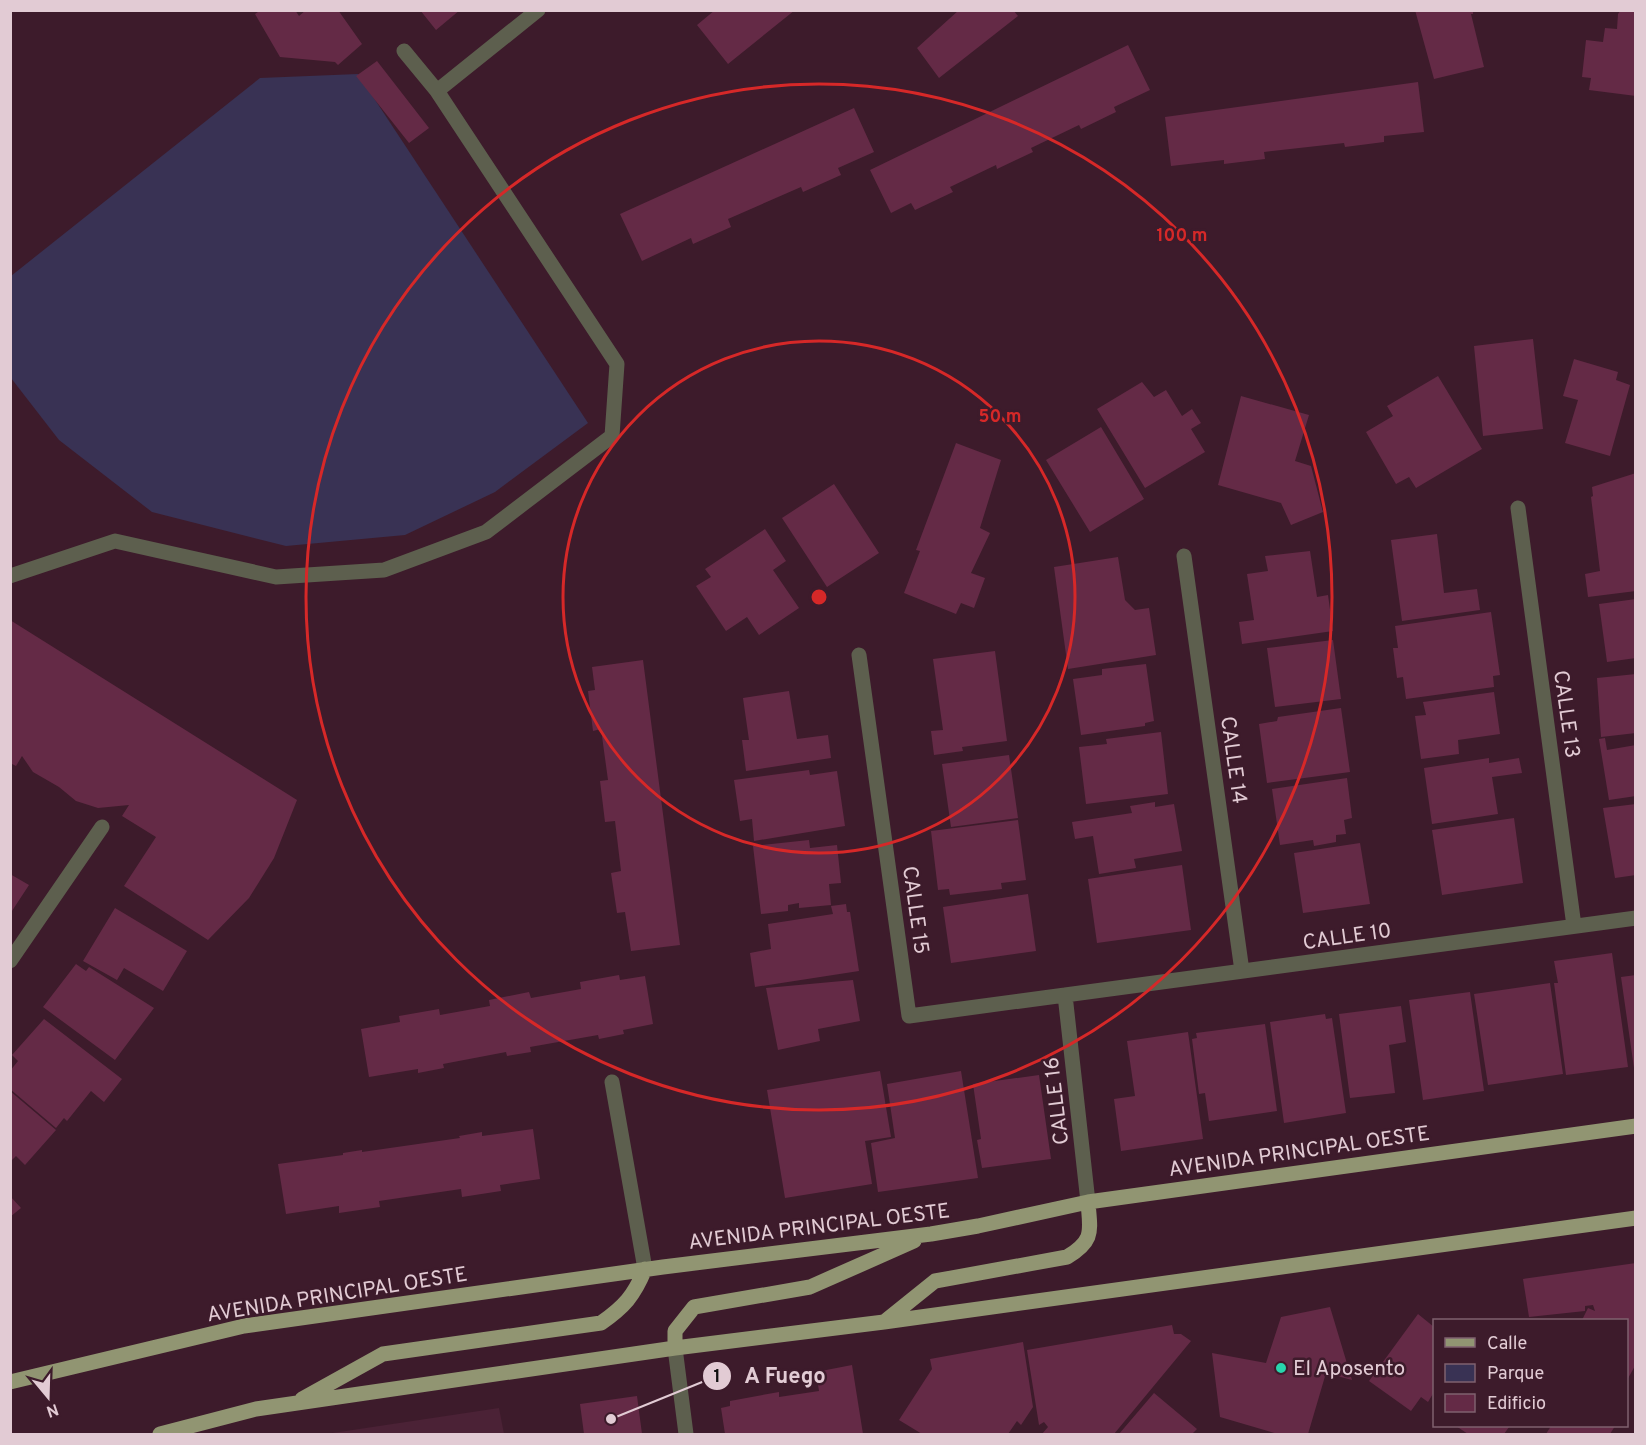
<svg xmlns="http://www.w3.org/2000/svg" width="1646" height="1445" viewBox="0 0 1646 1445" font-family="Overpass,sans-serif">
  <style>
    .built { fill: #4b2236 }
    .green { fill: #393254 }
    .building { fill: #642a46 }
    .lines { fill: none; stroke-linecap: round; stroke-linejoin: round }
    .minor { stroke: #5d5f4e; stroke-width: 15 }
    .major { stroke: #919572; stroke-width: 15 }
    .ring { fill: none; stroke: #d62828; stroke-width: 3 }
    .poi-dot { fill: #28d5ad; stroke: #3d1b2b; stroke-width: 2 }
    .labels { text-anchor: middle; stroke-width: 5; stroke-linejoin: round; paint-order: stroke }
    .street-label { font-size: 21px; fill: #e2cbd4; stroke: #3d1b2b }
    .poi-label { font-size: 21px; fill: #e2cbd4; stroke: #3d1b2b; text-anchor: start }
    .centre { fill: #d62828; stroke: #3d1b2b; stroke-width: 3 }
    .ring-label { font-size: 18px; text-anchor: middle; font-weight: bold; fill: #d62828; stroke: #3d1b2b; stroke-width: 5; stroke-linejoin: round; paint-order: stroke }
    .leader { fill: none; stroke: #e2cbd4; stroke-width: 2 }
    .callout-dot { fill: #e2cbd4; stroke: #3d1b2b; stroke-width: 2 }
    .mark-label { font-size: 18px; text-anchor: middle; font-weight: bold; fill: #111 }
    .callout-label { font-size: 22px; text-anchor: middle; font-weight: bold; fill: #e2cbd4; stroke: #3d1b2b; stroke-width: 5; stroke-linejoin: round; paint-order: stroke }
  </style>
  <rect width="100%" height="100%" fill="#3d1b2b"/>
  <path class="built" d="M 499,1408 L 504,1434 L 326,1434 Z"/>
  <path class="green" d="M 358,74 L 588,423 L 495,492 L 405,535 L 286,546 L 152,512 L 59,440 L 11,378 L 11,276 L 260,78 Z"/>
  <path class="building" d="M 261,10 L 295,10 L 299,16 L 306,10 L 338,10 L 362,44 L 338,65 L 335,62 L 280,57 L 255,14 Z
    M 420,10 L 460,10 L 436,30 Z
    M 715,10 L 795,10 L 728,64 L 697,25 Z
    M 959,10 L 1013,10 L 1018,16 L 939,78 L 917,48 Z
    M 1415,10 L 1473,10 L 1473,14 L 1471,14 L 1484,67 L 1434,79 Z
    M 1621,10 L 1636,10 L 1636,96 L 1589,90 L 1591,78 L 1582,77 L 1586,40 L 1603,42 L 1605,28 L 1617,29 L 1618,14 Z
    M 1128,45 L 1150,90 L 1114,107 L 1116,112 L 1081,129 L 1079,125 L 1031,148 L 1033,152 L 997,169 L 996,165 L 950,187 L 953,192 L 915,210 L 911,203 L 891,213 L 870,170 Z
    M 377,61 L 429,128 L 409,143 L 356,76 Z
    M 1418,82 L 1424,132 L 1384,136 L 1384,142 L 1345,147 L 1344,143 L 1264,152 L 1265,159 L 1224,164 L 1224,160 L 1171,166 L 1165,117 Z
    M 854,108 L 874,152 L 838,168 L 841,175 L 803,192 L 801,187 L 728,219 L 731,227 L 693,244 L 691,238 L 642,261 L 620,214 Z
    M 1533,339 L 1543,429 L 1483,436 L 1474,346 Z
    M 1574,359 L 1618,372 L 1616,380 L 1630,385 L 1610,456 L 1565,443 L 1578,400 L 1563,396 Z
    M 1438,376 L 1482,449 L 1416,488 L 1409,477 L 1396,484 L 1366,432 L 1393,416 L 1387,406 Z
    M 1142,382 L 1154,397 L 1166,390 L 1182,416 L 1192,409 L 1201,423 L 1191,429 L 1205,452 L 1145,488 L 1097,409 Z
    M 1241,396 L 1309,415 L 1295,461 L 1311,466 L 1323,512 L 1291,525 L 1281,503 L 1218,485 Z
    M 1101,427 L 1144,499 L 1090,532 L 1046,460 Z
    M 956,443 L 1001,460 L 980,528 L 990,533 L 971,573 L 985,578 L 974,608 L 961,603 L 956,614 L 904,593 L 920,551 L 916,550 Z
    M 1636,473 L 1636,591 L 1588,597 L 1585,574 L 1600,571 L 1591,497 L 1593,496 L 1592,487 Z
    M 834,484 L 879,553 L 827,587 L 782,518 Z
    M 765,529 L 786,561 L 773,570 L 799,608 L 759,635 L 747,617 L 726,631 L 696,586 L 711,577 L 705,569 Z
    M 1437,534 L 1444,593 L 1477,589 L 1480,610 L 1402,621 L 1391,540 Z
    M 1310,551 L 1317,597 L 1328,595 L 1333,631 L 1242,644 L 1239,622 L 1254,620 L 1247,574 L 1268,571 L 1265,556 Z
    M 1118,557 L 1125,600 L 1135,610 L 1149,608 L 1156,655 L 1068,669 L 1054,567 Z
    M 1636,599 L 1636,658 L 1607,662 L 1599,604 Z
    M 1491,612 L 1500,675 L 1493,676 L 1494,687 L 1406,699 L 1403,677 L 1397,678 L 1393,648 L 1398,648 L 1395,626 Z
    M 10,620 L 297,800 L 274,858 L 249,898 L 208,940 L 124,886 L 156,837 L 122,816 L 129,805 L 98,808 L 76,801 L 59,787 L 33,772 L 22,756 L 16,766 L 10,763 Z
    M 1333,640 L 1341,699 L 1275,707 L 1267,648 Z
    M 995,651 L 1007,741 L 962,747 L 963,751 L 934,755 L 931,731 L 943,730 L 933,659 Z
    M 643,660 L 680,945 L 631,951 L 625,912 L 617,913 L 611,873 L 621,871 L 615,821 L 605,822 L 600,781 L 608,780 L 601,729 L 593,731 L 588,691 L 595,690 L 592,667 Z
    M 1146,664 L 1154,721 L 1145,723 L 1145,726 L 1081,735 L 1073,679 L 1102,675 L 1102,669 Z
    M 1636,674 L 1636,733 L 1601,737 L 1597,678 Z
    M 789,691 L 797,739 L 828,735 L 831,758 L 746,771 L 742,740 L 749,740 L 743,698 Z
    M 1494,692 L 1500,734 L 1458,740 L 1459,754 L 1421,759 L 1415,716 L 1426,715 L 1423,702 Z
    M 1341,708 L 1350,772 L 1267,783 L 1259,724 L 1277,721 L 1278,717 Z
    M 1161,732 L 1168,794 L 1086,804 L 1079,747 L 1107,744 L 1106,739 Z
    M 1605,738 L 1607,750 L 1636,745 L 1636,796 L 1609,800 L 1599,739 Z
    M 1009,755 L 1018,818 L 951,827 L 942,764 Z
    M 1489,758 L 1489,763 L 1519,758 L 1522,773 L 1492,777 L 1498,814 L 1432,824 L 1424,768 Z
    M 809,770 L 810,775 L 837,771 L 845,826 L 754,841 L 752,819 L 740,821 L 734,780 Z
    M 1347,778 L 1352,818 L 1344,820 L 1346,834 L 1336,835 L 1336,842 L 1314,846 L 1313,840 L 1280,845 L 1272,789 Z
    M 1155,802 L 1155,807 L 1174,804 L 1182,851 L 1134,859 L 1136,868 L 1099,874 L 1093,836 L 1075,839 L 1072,822 L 1132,813 L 1130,806 Z
    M 1636,804 L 1636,875 L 1615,878 L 1603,808 Z
    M 1514,818 L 1523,883 L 1442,895 L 1432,830 Z
    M 1018,820 L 1026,880 L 1001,883 L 1002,889 L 950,895 L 949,889 L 938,890 L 931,831 Z
    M 809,840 L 810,848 L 837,845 L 841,883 L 829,884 L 831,905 L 799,908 L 799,903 L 788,905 L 788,911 L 761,914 L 753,846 Z
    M 1360,843 L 1370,904 L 1303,913 L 1294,853 Z
    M 1182,865 L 1191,930 L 1097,943 L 1088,879 Z
    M 10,874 L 29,885 L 10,914 Z
    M 1028,894 L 1036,951 L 951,963 L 943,907 Z
    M 846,904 L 847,912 L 850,912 L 859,971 L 755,987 L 750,953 L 771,949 L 768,924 L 833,914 L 831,906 Z
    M 115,908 L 187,951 L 163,991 L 124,968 L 117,980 L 83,961 Z
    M 1612,953 L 1628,1067 L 1566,1075 L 1554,983 L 1558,983 L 1554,961 Z
    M 76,964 L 86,971 L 89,967 L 154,1008 L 115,1060 L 43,1007 Z
    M 619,975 L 620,980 L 645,976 L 653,1024 L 623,1030 L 624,1034 L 599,1039 L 598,1035 L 530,1047 L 531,1052 L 507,1056 L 506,1052 L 443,1064 L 444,1068 L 418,1073 L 418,1069 L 369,1077 L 361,1029 L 400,1022 L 399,1016 L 439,1009 L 440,1015 L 490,1006 L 489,1000 L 529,992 L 531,998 L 581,989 L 580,982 Z
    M 1636,975 L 1636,1067 L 1634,1068 L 1621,977 Z
    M 853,980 L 860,1021 L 818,1029 L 820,1041 L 778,1050 L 766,988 Z
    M 1550,983 L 1563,1074 L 1488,1085 L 1474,994 Z
    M 1470,992 L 1484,1091 L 1423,1100 L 1409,1000 Z
    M 1401,1006 L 1406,1042 L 1389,1045 L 1395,1093 L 1350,1098 L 1339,1014 Z
    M 1325,1014 L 1326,1019 L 1332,1018 L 1346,1113 L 1284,1123 L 1270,1022 Z
    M 44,1019 L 122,1079 L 104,1102 L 91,1091 L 67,1121 L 64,1118 L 56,1128 L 10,1089 L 10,1071 L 18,1061 L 12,1055 Z
    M 1265,1024 L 1277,1111 L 1209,1121 L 1205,1093 L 1199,1094 L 1192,1039 L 1197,1038 L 1196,1033 Z
    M 1188,1032 L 1203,1139 L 1121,1151 L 1114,1099 L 1135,1096 L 1127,1041 Z
    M 880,1071 L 891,1137 L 865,1141 L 872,1184 L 785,1198 L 767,1090 Z
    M 961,1071 L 978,1178 L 878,1192 L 871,1143 L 895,1138 L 887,1084 Z
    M 1039,1075 L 1051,1159 L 982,1168 L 977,1140 L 981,1139 L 973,1084 Z
    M 10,1091 L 56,1130 L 25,1165 L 16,1156 L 10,1162 Z
    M 533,1129 L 540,1179 L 500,1185 L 501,1191 L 462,1197 L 461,1189 L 379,1201 L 380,1207 L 339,1213 L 339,1206 L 286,1214 L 278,1164 L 343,1155 L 343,1153 L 362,1150 L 362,1152 L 460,1138 L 459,1136 L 482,1132 L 482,1136 Z
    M 10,1196 L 21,1208 L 10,1217 Z
    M 1636,1263 L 1636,1364 L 1626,1382 L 1626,1320 L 1582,1320 L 1588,1308 L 1595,1311 L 1593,1305 L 1585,1306 L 1585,1311 L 1529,1317 L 1523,1279 Z
    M 1330,1307 L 1352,1380 L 1326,1373 L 1308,1434 L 1278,1434 L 1220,1417 L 1212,1353 L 1266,1363 L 1281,1317 Z
    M 1418,1314 L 1434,1327 L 1434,1392 L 1428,1402 L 1421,1397 L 1411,1411 L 1369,1381 Z
    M 1172,1325 L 1174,1334 L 1181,1334 L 1191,1341 L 1114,1434 L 1042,1434 L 1048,1427 L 1044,1422 L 1039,1425 L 1027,1350 Z
    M 1023,1342 L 1033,1407 L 1021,1425 L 1017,1421 L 1008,1434 L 922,1434 L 899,1420 L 932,1369 L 930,1359 Z
    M 852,1365 L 863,1434 L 725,1434 L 721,1408 L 730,1406 L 730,1401 L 779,1392 L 779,1397 L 819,1391 L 816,1372 Z
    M 1154,1393 L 1197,1429 L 1192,1434 L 1119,1434 Z
    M 637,1396 L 642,1434 L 584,1434 L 580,1404 Z
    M 1456,1426 L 1507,1426 L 1509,1427 L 1504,1434 L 1468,1434 Z
    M 1551,1426 L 1615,1426 L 1610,1434 L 1546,1434 Z"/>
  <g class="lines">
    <path class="minor" d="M 437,91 L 538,10
      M 1518,508 L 1574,926
      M 1184,556 L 1242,971
      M 10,576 L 115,541 L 276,577 L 384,570 L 486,532 L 612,436 L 617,364 L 437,91 L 404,51
      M 859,655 L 909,1016 L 1636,918
      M 10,961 L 102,827
      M 1065,995 L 1088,1202
      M 612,1082 L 645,1269
      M 675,1348 L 686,1434"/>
    <path class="major" d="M 884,1322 L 935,1281 L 1067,1257 C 1095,1240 1090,1231 1088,1202
      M 675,1348 L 675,1331 L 694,1307 L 810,1287 L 914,1241
      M 10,1382 L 244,1326 L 663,1267 L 931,1234 L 978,1226 L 1088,1202 L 1636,1126
      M 302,1399 L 383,1354 L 601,1323 C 624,1307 634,1296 645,1269
      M 160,1434 L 256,1409 L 675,1348 L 884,1322 L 1636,1218"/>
  </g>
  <g class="ring">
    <circle cx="819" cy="597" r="256"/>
    <circle cx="819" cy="597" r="513"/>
  </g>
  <circle class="poi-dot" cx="1281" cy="1368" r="6"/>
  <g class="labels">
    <g class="street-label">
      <text transform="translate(1567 714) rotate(82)" y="7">CALLE 13</text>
      <text transform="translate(1234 760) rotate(82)" y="7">CALLE 14</text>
      <text transform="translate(916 910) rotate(82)" y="7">CALLE 15</text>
      <text transform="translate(1347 936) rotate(-8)" y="7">CALLE 10</text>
      <text transform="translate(1056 1101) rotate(-97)" y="7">CALLE 16</text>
      <text transform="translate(1299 1151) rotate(-8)" y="7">AVENIDA PRINCIPAL OESTE</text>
      <text transform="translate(819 1226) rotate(-7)" y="7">AVENIDA PRINCIPAL OESTE</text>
      <text transform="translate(337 1294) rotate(-9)" y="7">AVENIDA PRINCIPAL OESTE</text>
    </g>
    <g class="poi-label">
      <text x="1293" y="1375">El Aposento</text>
    </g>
  </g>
  <circle cx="819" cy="597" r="9" class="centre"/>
  <g class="ring-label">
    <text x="1182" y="241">100 m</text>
    <text x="1000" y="422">50 m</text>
  </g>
  <path class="leader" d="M611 1419L717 1376"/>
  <g class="callout-dot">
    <circle cx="611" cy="1419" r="6"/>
    <circle cx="717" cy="1376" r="15"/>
  </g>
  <g class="mark-label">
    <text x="717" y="1382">1</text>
  </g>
  <g class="callout-label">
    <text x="785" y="1383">A Fuego</text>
  </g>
  <rect width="1646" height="1445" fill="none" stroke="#e2cbd4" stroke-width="24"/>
  <rect x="1433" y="1319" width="195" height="108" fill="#3d1b2b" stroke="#7f616f" stroke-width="1.5"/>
  <rect x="1445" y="1338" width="30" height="9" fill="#919572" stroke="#7f616f" stroke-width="1.5"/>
  <text x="1487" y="1349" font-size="18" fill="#e2cbd4">Calle</text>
  <rect x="1445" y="1364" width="30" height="18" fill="#393254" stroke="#7f616f" stroke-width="1.5"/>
  <text x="1487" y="1379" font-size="18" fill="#e2cbd4">Parque</text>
  <rect x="1445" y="1394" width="30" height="18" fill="#642a46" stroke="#7f616f" stroke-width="1.5"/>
  <text x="1487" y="1409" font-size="18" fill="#e2cbd4">Edificio</text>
  <g transform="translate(48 1397) rotate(161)" stroke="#3d1b2b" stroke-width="4.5" paint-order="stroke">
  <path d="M0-4.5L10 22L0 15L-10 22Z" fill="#e2cbd4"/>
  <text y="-9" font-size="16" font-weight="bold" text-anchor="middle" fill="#e2cbd4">N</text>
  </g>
</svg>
